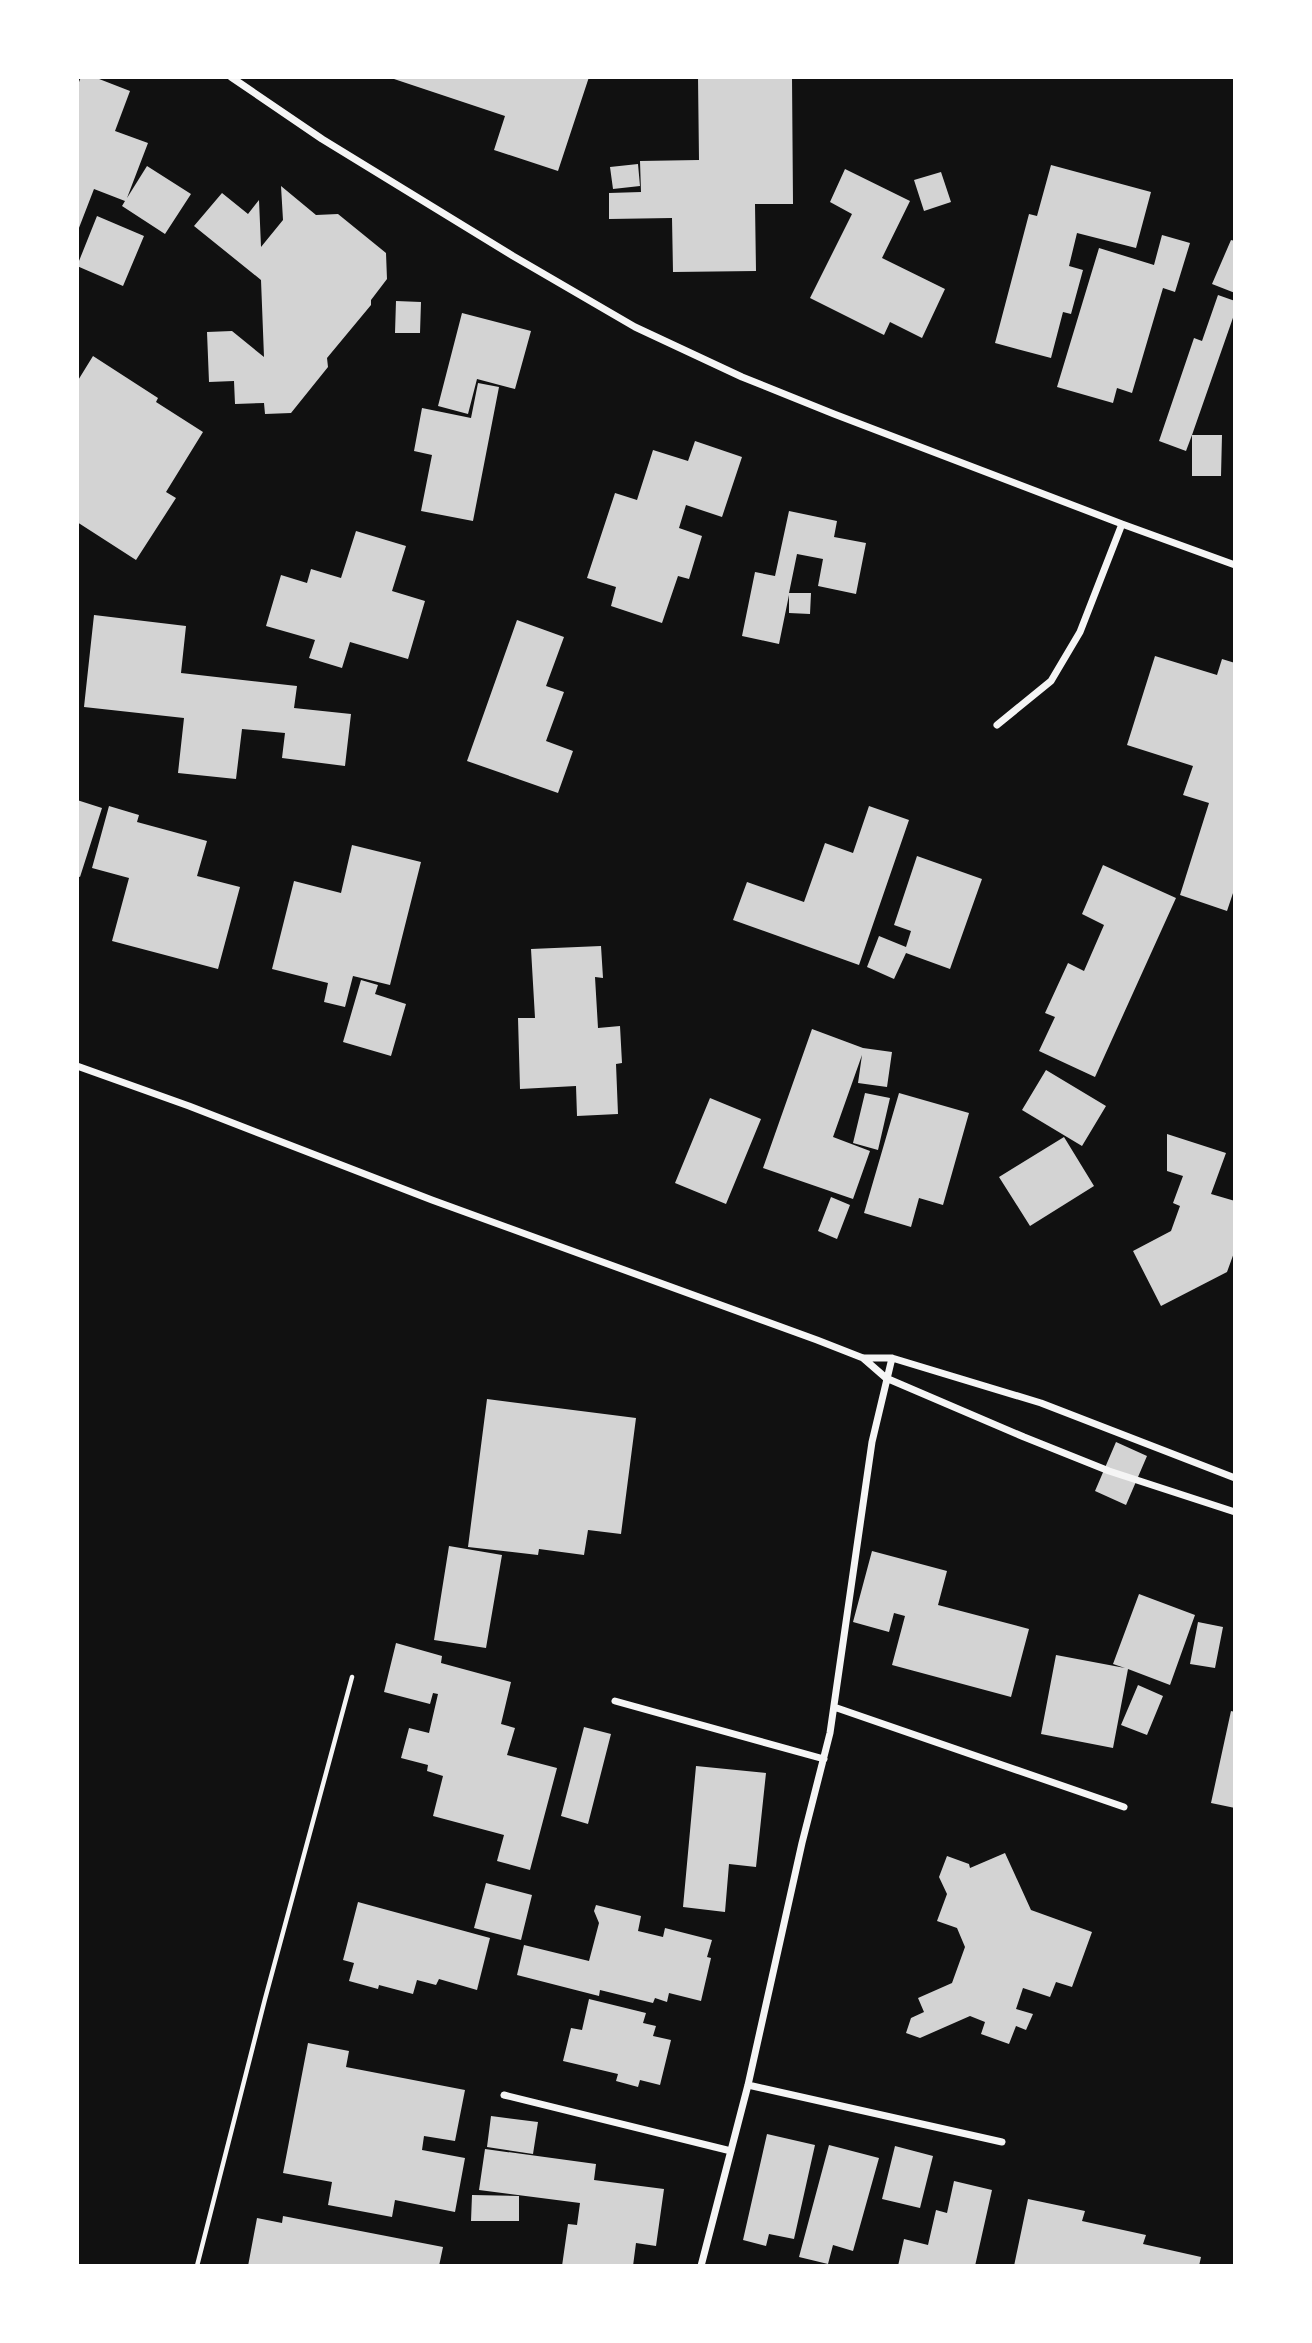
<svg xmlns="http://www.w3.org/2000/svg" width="1312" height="2343" viewBox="0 0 1312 2343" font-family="Barlow,sans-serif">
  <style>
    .building { fill: #d3d3d3 }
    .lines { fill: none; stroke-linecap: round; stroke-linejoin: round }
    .path { stroke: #f5f5f5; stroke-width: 4.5 }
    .minor { stroke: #f5f5f5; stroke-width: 7 }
  </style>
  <rect width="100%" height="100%" fill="#111"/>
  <path class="building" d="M 81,77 L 94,77 L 130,91 L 115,131 L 148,143 L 127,198 L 147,166 L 191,194 L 165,234 L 122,206 L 125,201 L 94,189 L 77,233 L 77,87 Z
    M 388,77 L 589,77 L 558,171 L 494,150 L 505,116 Z
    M 698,77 L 792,77 L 793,204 L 755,204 L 756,271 L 673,272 L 672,218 L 609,219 L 609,193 L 641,192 L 640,161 L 699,160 Z
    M 638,164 L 640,186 L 613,189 L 610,167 Z
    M 1051,165 L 1151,192 L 1136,248 L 1077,233 L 1069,266 L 1083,270 L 1071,314 L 1063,312 L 1051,358 L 995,343 L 1029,214 L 1037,216 Z
    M 845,169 L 910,201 L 882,258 L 945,289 L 922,338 L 890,322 L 884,335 L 810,298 L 852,214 L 830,202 Z
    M 941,172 L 951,202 L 924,211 L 914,180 Z
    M 281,186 L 316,215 L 338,214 L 386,253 L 387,279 L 371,300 L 371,305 L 327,358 L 328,367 L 291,413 L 265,414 L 264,403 L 235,404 L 234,381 L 209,382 L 207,332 L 232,331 L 264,357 L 261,280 L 194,226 L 222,193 L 248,214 L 259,200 L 261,247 L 283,220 Z
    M 97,216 L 144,236 L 123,286 L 77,266 Z
    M 1162,235 L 1190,243 L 1175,292 L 1163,288 L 1132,393 L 1117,388 L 1113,403 L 1057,387 L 1099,248 L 1154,265 Z
    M 1231,240 L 1235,241 L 1235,293 L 1212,284 Z
    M 1218,295 L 1235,301 L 1235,312 L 1192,435 L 1222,435 L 1221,476 L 1192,476 L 1192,435 L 1186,451 L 1159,441 L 1194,338 L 1202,341 Z
    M 396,301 L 421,302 L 420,333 L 395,333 Z
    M 462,313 L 531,331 L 515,389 L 477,379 L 468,414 L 438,406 Z
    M 93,356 L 158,398 L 156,402 L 203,432 L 166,492 L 176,498 L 136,560 L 77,522 L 77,382 Z
    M 478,383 L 499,387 L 473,521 L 421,511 L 432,455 L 414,451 L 422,408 L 471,418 Z
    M 695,441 L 742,457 L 722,517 L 686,505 L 679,528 L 702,536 L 689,579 L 678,576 L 662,623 L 611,606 L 616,587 L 587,578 L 615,493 L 637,500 L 653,450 L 688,461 Z
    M 789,511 L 837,521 L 834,537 L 866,543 L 856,594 L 818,586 L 823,559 L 797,554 L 789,593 L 811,593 L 810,614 L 789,613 L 789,595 L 779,644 L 742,636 L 755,572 L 775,576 Z
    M 356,531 L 406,546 L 392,591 L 425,601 L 408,659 L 350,642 L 342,668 L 309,658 L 315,640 L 266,626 L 281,575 L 307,583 L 311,569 L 341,578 Z
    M 94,615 L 186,626 L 181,673 L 297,686 L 294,708 L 351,714 L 345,766 L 282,758 L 285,733 L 242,729 L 236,779 L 178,773 L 184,718 L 84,707 Z
    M 517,620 L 564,637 L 546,686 L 564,692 L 546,741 L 573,751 L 558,793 L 467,761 Z
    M 1155,656 L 1217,675 L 1222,659 L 1235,663 L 1235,887 L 1227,911 L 1180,895 L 1209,803 L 1183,795 L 1193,766 L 1127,745 Z
    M 77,800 L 102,808 L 80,877 L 77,876 Z
    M 109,806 L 139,815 L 137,822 L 207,841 L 197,876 L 240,887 L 218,969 L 112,941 L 129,878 L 92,868 Z
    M 869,806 L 909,820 L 859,965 L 733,920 L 747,882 L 804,902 L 825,843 L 853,853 Z
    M 352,845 L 421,862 L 390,985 L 353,976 L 345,1007 L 324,1002 L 328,983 L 272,969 L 294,881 L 341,893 Z
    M 917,856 L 982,879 L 950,969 L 906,953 L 894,979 L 867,967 L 879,936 L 906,947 L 911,931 L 894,925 Z
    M 1103,865 L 1176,898 L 1095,1077 L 1039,1051 L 1055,1017 L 1045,1013 L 1068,963 L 1084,971 L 1104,925 L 1082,914 Z
    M 601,946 L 603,978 L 595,977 L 598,1028 L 620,1026 L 622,1063 L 616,1064 L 618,1114 L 577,1116 L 576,1086 L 520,1089 L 518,1018 L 535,1018 L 531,949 Z
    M 361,980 L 378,985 L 375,994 L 406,1004 L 391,1056 L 343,1042 Z
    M 812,1029 L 863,1048 L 892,1052 L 887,1087 L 858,1083 L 862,1055 L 833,1137 L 870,1151 L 853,1199 L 763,1168 Z
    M 1046,1070 L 1106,1106 L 1082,1146 L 1022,1110 Z
    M 865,1093 L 890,1098 L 878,1150 L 853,1143 Z
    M 899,1093 L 969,1113 L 943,1205 L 919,1198 L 911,1227 L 864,1213 Z
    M 710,1098 L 761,1119 L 726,1204 L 675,1183 Z
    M 1167,1134 L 1226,1153 L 1211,1194 L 1235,1201 L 1235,1250 L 1227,1272 L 1161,1306 L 1133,1251 L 1171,1231 L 1180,1206 L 1173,1203 L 1183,1176 L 1167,1171 Z
    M 1064,1137 L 1094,1186 L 1030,1226 L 999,1177 Z
    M 831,1197 L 850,1205 L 837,1239 L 818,1231 Z
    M 487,1399 L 636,1418 L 621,1534 L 588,1530 L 584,1555 L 539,1549 L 538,1555 L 468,1547 Z
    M 1116,1442 L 1147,1456 L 1126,1505 L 1095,1491 Z
    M 449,1546 L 502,1555 L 486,1648 L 434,1640 Z
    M 872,1551 L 947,1571 L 938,1605 L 1029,1629 L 1011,1697 L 892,1665 L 905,1616 L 894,1613 L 889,1632 L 853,1622 Z
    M 1139,1594 L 1195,1615 L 1170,1685 L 1128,1669 L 1113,1748 L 1041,1734 L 1056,1655 L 1125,1668 L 1113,1664 Z
    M 1198,1622 L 1223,1627 L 1215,1668 L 1190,1664 Z
    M 396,1643 L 442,1656 L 441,1663 L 511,1682 L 501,1724 L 515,1728 L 507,1755 L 557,1768 L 530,1870 L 497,1861 L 504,1835 L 433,1816 L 443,1776 L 427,1771 L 428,1765 L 401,1758 L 409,1728 L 429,1733 L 438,1694 L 433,1693 L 430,1704 L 384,1692 Z
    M 1138,1685 L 1163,1696 L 1147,1735 L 1121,1725 Z
    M 1231,1711 L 1235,1712 L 1235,1808 L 1211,1803 Z
    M 584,1727 L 611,1734 L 588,1824 L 561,1816 Z
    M 696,1766 L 766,1773 L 756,1867 L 729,1864 L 725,1912 L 683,1907 Z
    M 1005,1853 L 1031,1910 L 1092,1932 L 1072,1987 L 1056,1982 L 1050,1997 L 1023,1988 L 1016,2009 L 1033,2014 L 1026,2030 L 1016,2026 L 1009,2044 L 981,2034 L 985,2022 L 970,2016 L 920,2038 L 906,2033 L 911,2018 L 924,2012 L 918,1998 L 952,1983 L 965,1947 L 957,1928 L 937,1921 L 947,1894 L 939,1877 L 947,1856 L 969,1864 L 970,1868 Z
    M 486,1883 L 532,1895 L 521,1940 L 474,1928 Z
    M 358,1902 L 490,1938 L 477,1990 L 439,1979 L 436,1985 L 417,1980 L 413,1994 L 379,1985 L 378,1989 L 349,1981 L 354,1963 L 343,1960 Z
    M 596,1905 L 641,1916 L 638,1931 L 663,1937 L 665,1928 L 712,1940 L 707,1957 L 711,1958 L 701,2001 L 669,1993 L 667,2002 L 655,1998 L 653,2003 L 600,1990 L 599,1996 L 517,1975 L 524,1945 L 589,1961 L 599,1923 L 594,1911 Z
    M 589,1999 L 646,2013 L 643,2023 L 656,2026 L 653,2036 L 671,2040 L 660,2085 L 640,2080 L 638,2087 L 616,2081 L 618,2074 L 563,2061 L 571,2028 L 582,2030 Z
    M 308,2043 L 349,2051 L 346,2067 L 465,2090 L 455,2141 L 424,2136 L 422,2150 L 465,2158 L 455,2212 L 395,2200 L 392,2217 L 328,2205 L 332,2182 L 283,2173 Z
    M 491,2116 L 538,2122 L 533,2154 L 487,2147 Z
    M 767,2134 L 815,2145 L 794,2239 L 769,2234 L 766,2246 L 743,2240 Z
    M 829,2145 L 879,2158 L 853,2251 L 833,2245 L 828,2264 L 799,2257 Z
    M 895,2146 L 933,2156 L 920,2208 L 882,2199 Z
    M 485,2149 L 596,2164 L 594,2180 L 664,2189 L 656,2246 L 636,2243 L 633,2266 L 562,2266 L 568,2224 L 577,2225 L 580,2203 L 479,2190 Z
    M 954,2181 L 992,2190 L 975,2266 L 898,2266 L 904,2239 L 928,2245 L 936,2210 L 947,2213 Z
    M 472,2195 L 519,2196 L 519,2221 L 471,2221 Z
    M 1028,2199 L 1085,2211 L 1082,2221 L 1146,2235 L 1143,2244 L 1201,2257 L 1199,2266 L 1014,2266 Z
    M 283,2216 L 443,2247 L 439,2266 L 248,2266 L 257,2218 L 282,2223 Z"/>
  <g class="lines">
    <path class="path" d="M 197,2266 L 265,1999 L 352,1677"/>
    <path class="minor" d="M 231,77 L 322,139 L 513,256 L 635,327 L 742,377 L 834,414 L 1122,524 L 1235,565
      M 997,725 L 1051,681 L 1080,632 L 1122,524
      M 77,1066 L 189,1106 L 432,1200 L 817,1340 L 863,1358 L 886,1378 L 1024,1437 L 1109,1471 L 1235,1512
      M 864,1358 L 892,1358 L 1041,1403 L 1235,1478
      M 615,1701 L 824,1759
      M 834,1707 L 1124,1807
      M 748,2085 L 1002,2142
      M 504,2095 L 731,2151
      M 701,2266 L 748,2085 L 802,1843 L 830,1733 L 872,1442 L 892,1358"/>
  </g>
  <rect width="1312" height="2343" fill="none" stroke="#ffffff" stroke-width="158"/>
</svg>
